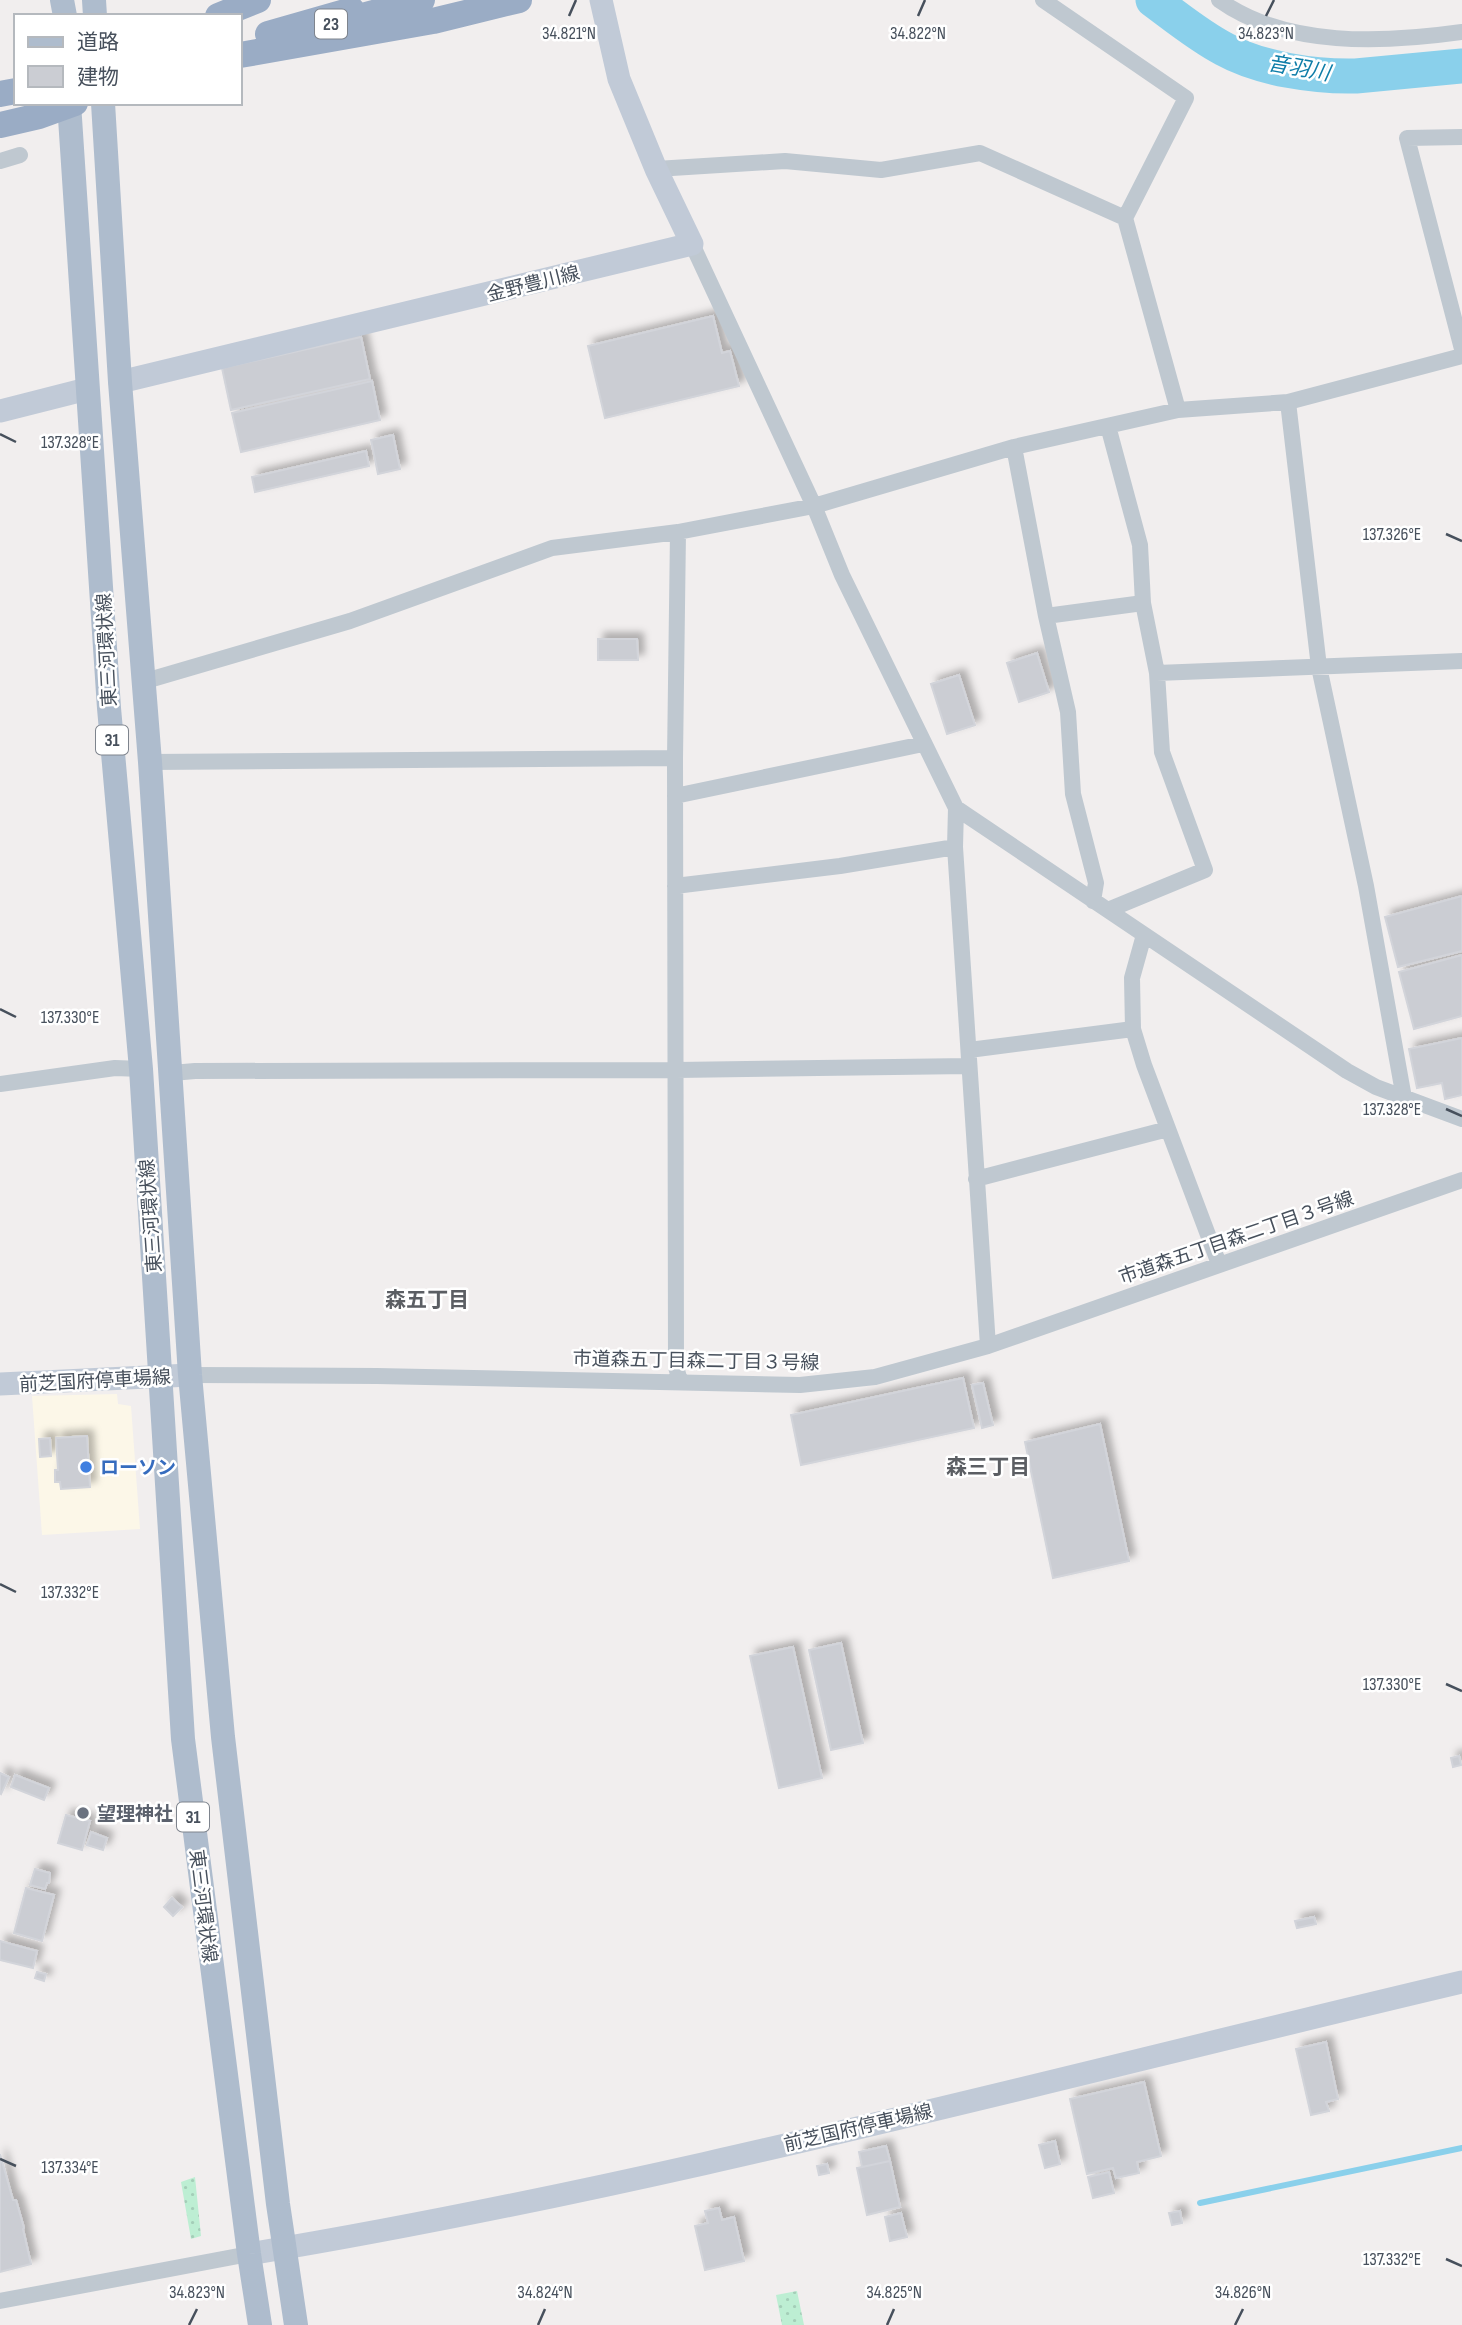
<svg xmlns="http://www.w3.org/2000/svg" width="1462" height="2325" viewBox="0 0 1462 2325" font-family="'Sofia Sans Condensed','Noto Sans JP',sans-serif">
  <style>
    .commercial { fill: #fcf7e8 }
    .green { fill: url(#green-dots) }
    .lines { fill: none; stroke-linecap: round; stroke-linejoin: round }
    .stream { stroke: #8ad0eb; stroke-width: 6 }
    .river { stroke: #8ad0eb; stroke-width: 35 }
    .building { fill: #cbcdd3; stroke: #d2d4da; stroke-width: 2; filter: url(#shadow) }
    .minor { stroke: #bfc8d0; stroke-width: 16 }
    .secondary { stroke: #c1cad7; stroke-width: 23 }
    .primary { stroke: #aebccd; stroke-width: 24 }
    .trunk { stroke: #9aacc5; stroke-width: 26 }
    .ticks { fill: none; stroke: #47505c; stroke-width: 2.5 }
    .shop-dot { fill: #3f7fe0; stroke: #fff; stroke-width: 2.5 }
    .worship-dot { fill: #6b7280; stroke: #fff; stroke-width: 2.5 }
    .labels { text-anchor: middle; stroke-width: 5; stroke-linejoin: round; paint-order: stroke }
    .shield { fill: #fff; stroke: #7e848d; stroke-width: 2 }
    .shield-label { font-size: 18px; font-weight: bold; fill: #47505c }
    .street-label { font-size: 19px; fill: #47505c; stroke: #fff }
    .shop-label { font-size: 19px; font-weight: bold; fill: #366cbe; stroke: #fff; text-anchor: start }
    .worship-label { font-size: 19px; font-weight: bold; fill: #5b616d; stroke: #fff; text-anchor: start }
    .water-label { font-size: 21px; font-style: italic; fill: #0e7da8; stroke: #fff }
    .neighbourhood-label { font-size: 21px; font-weight: bold; fill: #5b5e63; stroke: #fff }
    .ticks-label { font-size: 18px; text-anchor: middle; fill: #47505c; stroke: #fff; stroke-width: 5; stroke-linejoin: round; paint-order: stroke }
  </style>
  <defs>
    <pattern id="green-dots" width="8" height="8" patternUnits="userSpaceOnUse" patternTransform="scale(1.75)"><rect width="8" height="8" fill="#bdeed3"/><path d="M2 2h.1M6 6h.1" fill="none" stroke="#a4ceb8" stroke-width="1.8" stroke-linecap="round"/></pattern>
    <filter id="shadow"><feDropShadow dx="6" dy="-6" stdDeviation="3.5" flood-color="#0004"/></filter>
  </defs>
  <rect width="100%" height="100%" fill="#f1eeee"/>
  <path class="commercial" d="M 117,1394 L 118,1404 L 131,1406 L 140,1529 L 42,1535 L 32,1396 Z"/>
  <path class="green" d="M 195,2177 L 201,2236 L 191,2239 L 181,2182 Z
    M 797,2291 L 804,2325 L 782,2325 L 776,2295 Z"/>
  <g class="lines">
    <path class="stream" d="M 1200,2203 L 1462,2148"/>
    <path class="river" d="M 1153,0 C 1176,17 1199,36 1224,49 C 1260,69 1315,77 1356,76 L 1462,66"/>
  </g>
  <path class="building" d="M 713,316 L 722,353 L 730,351 L 739,386 L 605,418 L 588,346 Z
    M 361,337 L 370,379 L 231,410 L 222,368 Z
    M 372,381 L 380,420 L 241,452 L 232,413 Z
    M 393,435 L 400,469 L 378,474 L 371,440 Z
    M 366,451 L 369,466 L 255,492 L 252,477 Z
    M 598,639 L 637,639 L 638,660 L 598,660 Z
    M 1037,653 L 1049,692 L 1019,702 L 1007,663 Z
    M 959,675 L 975,725 L 947,734 L 931,684 Z
    M 1462,896 L 1462,951 L 1398,967 L 1385,917 Z
    M 1462,955 L 1462,1016 L 1414,1029 L 1399,972 Z
    M 1462,1038 L 1462,1095 L 1445,1099 L 1442,1083 L 1417,1088 L 1409,1049 Z
    M 963,1378 L 974,1428 L 801,1465 L 791,1415 Z
    M 983,1383 L 993,1425 L 982,1428 L 972,1385 Z
    M 1100,1424 L 1129,1561 L 1053,1578 L 1025,1442 Z
    M 87,1436 L 90,1487 L 61,1489 L 60,1482 L 55,1482 L 55,1470 L 58,1470 L 56,1438 Z
    M 50,1438 L 51,1456 L 40,1457 L 39,1439 Z
    M 841,1643 L 863,1743 L 831,1750 L 809,1650 Z
    M 793,1647 L 822,1778 L 779,1788 L 750,1656 Z
    M 1459,1756 L 1461,1765 L 1453,1767 L 1451,1758 Z
    M 0,1773 L 9,1777 L 1,1794 L 0,1793 Z
    M 15,1775 L 49,1788 L 44,1800 L 11,1787 Z
    M 66,1815 L 90,1821 L 82,1850 L 58,1843 Z
    M 91,1832 L 107,1838 L 103,1850 L 87,1845 Z
    M 35,1869 L 50,1873 L 49,1883 L 47,1883 L 45,1889 L 30,1885 Z
    M 26,1888 L 54,1895 L 42,1941 L 14,1933 Z
    M 172,1898 L 182,1907 L 173,1916 L 164,1907 Z
    M 1314,1917 L 1316,1924 L 1297,1928 L 1295,1921 Z
    M 0,1941 L 37,1951 L 33,1968 L 0,1960 Z
    M 37,1972 L 46,1974 L 44,1981 L 35,1978 Z
    M 1326,2042 L 1338,2099 L 1326,2102 L 1329,2111 L 1311,2115 L 1296,2049 Z
    M 1144,2082 L 1161,2156 L 1137,2162 L 1139,2173 L 1116,2178 L 1113,2168 L 1087,2174 L 1070,2099 Z
    M 1055,2141 L 1060,2164 L 1045,2168 L 1039,2145 Z
    M 886,2146 L 890,2161 L 862,2167 L 859,2152 Z
    M 0,2154 L 13,2200 L 16,2200 L 24,2228 L 23,2229 L 31,2264 L 0,2272 Z
    M 890,2161 L 900,2207 L 867,2215 L 857,2168 Z
    M 827,2164 L 829,2173 L 819,2175 L 817,2166 Z
    M 1109,2172 L 1114,2193 L 1093,2198 L 1088,2177 Z
    M 719,2208 L 722,2220 L 734,2217 L 744,2261 L 705,2270 L 695,2226 L 708,2223 L 705,2211 Z
    M 1180,2211 L 1182,2223 L 1172,2225 L 1169,2213 Z
    M 901,2213 L 907,2237 L 890,2241 L 885,2217 Z"/>
  <g class="lines">
    <path class="minor" d="M 1043,0 L 1186,98 L 1125,218 L 1178,410
      M 1219,0 C 1286,48 1384,43 1462,32
      M 1462,137 L 1407,138 L 1462,349
      M 0,161 L 20,155
      M 656,169 L 785,161 L 881,170 L 980,153 L 1125,218
      M 692,244 L 814,506 L 842,575 L 956,808 L 955,847 L 988,1346
      M 1288,402 L 1319,667 L 1366,886 L 1404,1098
      M 1014,447 L 1046,616 L 1068,712 L 1073,794 L 1096,883 L 1093,901
      M 678,532 L 675,758 L 676,1367 L 680,1381
      M 1046,616 L 1143,603
      M 1157,673 L 1462,661
      M 142,682 L 350,621 L 552,548 L 678,532 L 814,506 L 1014,447 L 1178,410 L 1288,402 L 1462,356
      M 150,762 L 675,758
      M 675,796 L 923,744
      M 956,808 L 1347,1071 L 1376,1087 L 1462,1119
      M 675,886 L 840,866 L 955,847
      M 1108,910 L 1205,870 L 1162,752 L 1157,673 L 1143,603 L 1140,545 L 1108,426
      M 1144,935 L 1132,978 L 1133,1029 L 1144,1065 L 1219,1264
      M 969,1050 L 1133,1029
      M 172,1073 L 195,1071 L 677,1070 L 969,1066
      M 0,1084 L 115,1068 L 141,1069
      M 976,1179 L 1168,1129
      M 190,1375 L 377,1376 L 800,1385 L 875,1377 L 988,1346 L 1462,1180
      M 0,2301 L 249,2254"/>
    <path class="secondary" d="M 120,382 L 692,244 L 656,169 L 619,79 L 601,0
      M 0,411 L 87,389
      M 0,1384 L 190,1375
      M 249,2254 C 658,2186 1059,2077 1462,1982"/>
    <path class="primary" d="M 62,0 L 65,16
      M 94,0 L 95,16
      M 69,103 L 109,708 L 141,1069 L 183,1739 L 249,2254 L 260,2325
      M 103,103 L 120,382 L 150,762 L 190,1375 L 223,1737 L 278,2204 L 296,2325"/>
    <path class="trunk" d="M 218,16 L 258,0
      M 336,23 L 422,0
      M 268,34 L 352,10
      M 240,55 L 433,21 L 519,0
      M 0,94 L 16,91
      M 0,125 L 39,116 L 75,103"/>
  </g>
  <path class="ticks" d="M 569,16 L 576,0M 918,16 L 925,0M 1266,16 L 1274,0M 0,434 L 16,442M 1446,534 L 1462,541M 0,1009 L 16,1017M 1446,1109 L 1462,1116M 0,1584 L 16,1592M 1446,1684 L 1462,1691M 0,2159 L 16,2166M 1446,2259 L 1462,2266M 189,2325 L 197,2309M 538,2325 L 545,2309M 887,2325 L 894,2309M 1235,2325 L 1243,2309"/>
  <circle class="shop-dot" cx="86" cy="1467" r="7"/>
  <circle class="worship-dot" cx="83" cy="1813" r="7"/>
  <g class="labels">
    <g class="shield">
      <rect x="315" y="9.5" width="32" height="29" rx="5"/>
      <rect x="96" y="725.5" width="32" height="29" rx="5"/>
      <rect x="177" y="1802.5" width="32" height="29" rx="5"/>
    </g>
    <g class="shield-label">
      <text x="331" y="30">23</text>
      <text x="112" y="746">31</text>
      <text x="193" y="1823">31</text>
    </g>
    <g class="street-label">
      <text transform="translate(533 283) rotate(-14)" y="7">金野豊川線</text>
      <text transform="translate(106 650) rotate(-93)" y="7">東三河環状線</text>
      <text transform="translate(150 1216) rotate(-94)" y="7">東三河環状線</text>
      <text transform="translate(1236 1237) rotate(-19)" y="7">市道森五丁目森二丁目３号線</text>
      <text transform="translate(696 1360) rotate(1)" y="7">市道森五丁目森二丁目３号線</text>
      <text transform="translate(95 1380) rotate(-3)" y="7">前芝国府停車場線</text>
      <text transform="translate(204 1906) rotate(83)" y="7">東三河環状線</text>
      <text transform="translate(858 2127) rotate(-13)" y="7">前芝国府停車場線</text>
    </g>
    <g class="shop-label">
      <text x="100" y="1474">ローソン</text>
    </g>
    <g class="worship-label">
      <text x="97" y="1820">望理神社</text>
    </g>
    <g class="water-label">
      <text transform="translate(1299 68) rotate(10)" y="7">音羽川</text>
    </g>
    <g class="neighbourhood-label">
      <text x="427" y="1307">森五丁目</text>
      <text x="988" y="1474">森三丁目</text>
    </g>
  </g>
  <g class="ticks-label">
    <text x="569" y="39">34.821°N</text>
    <text x="918" y="39">34.822°N</text>
    <text x="1266" y="39">34.823°N</text>
    <text x="70" y="448">137.328°E</text>
    <text x="1392" y="540">137.326°E</text>
    <text x="70" y="1023">137.330°E</text>
    <text x="1392" y="1115">137.328°E</text>
    <text x="70" y="1598">137.332°E</text>
    <text x="1392" y="1690">137.330°E</text>
    <text x="70" y="2173">137.334°E</text>
    <text x="1392" y="2265">137.332°E</text>
    <text x="197" y="2298">34.823°N</text>
    <text x="545" y="2298">34.824°N</text>
    <text x="894" y="2298">34.825°N</text>
    <text x="1243" y="2298">34.826°N</text>
  </g>
  <rect x="14" y="14" width="228" height="91" fill="#ffffff" stroke="#b5b9be" stroke-width="2"/>
  <rect x="28" y="37" width="35" height="10" fill="#aebccd" stroke="#b5b9be" stroke-width="2"/>
  <text x="77" y="49" font-size="21" fill="#47505c">道路</text>
  <rect x="28" y="66" width="35" height="21" fill="#cbcdd3" stroke="#b5b9be" stroke-width="2"/>
  <text x="77" y="84" font-size="21" fill="#47505c">建物</text>
</svg>
